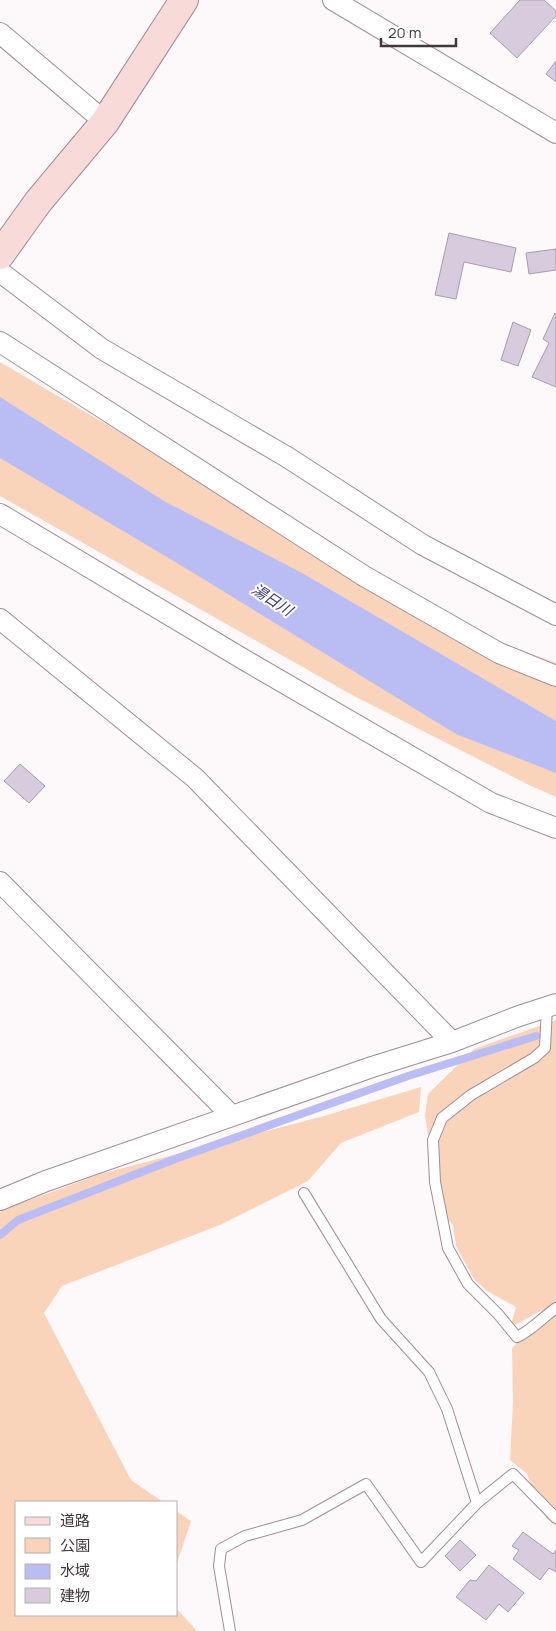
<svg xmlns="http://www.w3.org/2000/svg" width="556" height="1631" viewBox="0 0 556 1631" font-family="Manrope,'Noto Sans JP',sans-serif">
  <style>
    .green { fill: #fad4ba }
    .water { fill: #babcf4 }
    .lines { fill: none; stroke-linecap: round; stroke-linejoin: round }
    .stream { stroke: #babcf4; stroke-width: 8 }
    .building { fill: #d8cbdd; stroke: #a89cac }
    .lane-casing { stroke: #a18d96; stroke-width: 12 }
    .street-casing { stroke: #a18d96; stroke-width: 22 }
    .secondary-casing { stroke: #a18d96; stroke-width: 30 }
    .lane { stroke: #fff; stroke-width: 10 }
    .street { stroke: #fff; stroke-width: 20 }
    .secondary { stroke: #f8dad9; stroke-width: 28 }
    .labels { text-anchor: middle; stroke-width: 4; stroke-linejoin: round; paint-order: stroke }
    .water-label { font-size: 15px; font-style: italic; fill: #3d387a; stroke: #fff }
  </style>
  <rect width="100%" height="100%" fill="#fdf9fb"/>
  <path class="green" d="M 0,362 L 439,619 L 556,663 L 556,797 L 529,785 L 352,695 L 0,496 Z
    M 556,1020 L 556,1526 L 547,1519 L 537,1500 L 527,1474 L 510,1460 L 513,1402 L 512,1348 L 543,1317 L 542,1310 L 510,1328 L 516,1307 L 487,1291 L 474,1279 L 456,1246 L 453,1225 L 439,1209 L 425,1115 L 428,1094 L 474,1049 Z
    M 421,1087 L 419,1112 L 341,1143 L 308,1181 L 220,1225 L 62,1286 L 44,1313 L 131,1480 L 163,1502 L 16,1502 L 16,1615 L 176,1615 L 176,1608 L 197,1631 L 0,1631 L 0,1213 L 5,1209 L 100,1174 L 324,1116 Z
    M 176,1511 L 191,1521 L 176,1566 Z"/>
  <path class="water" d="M 0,397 L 164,501 L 302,573 L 556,721 L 556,773 L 456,734 L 182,566 L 0,458 Z"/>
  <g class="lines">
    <path class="stream" d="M 0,1235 L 18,1220 L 175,1159 L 408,1076 L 536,1036"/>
  </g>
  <path class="building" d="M 520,0 L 544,0 L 556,11 L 556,16 L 517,58 L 490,33 Z
    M 556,61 L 556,82 L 546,74 Z
    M 449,233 L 516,248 L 511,272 L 464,262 L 456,299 L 435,295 Z
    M 556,249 L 556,270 L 529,274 L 526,253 Z
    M 555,313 L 556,314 L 556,387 L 532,377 L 549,343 L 543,339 Z
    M 513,322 L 531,330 L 518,366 L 501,360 Z
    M 20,764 L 45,786 L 29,803 L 4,781 Z
    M 523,1532 L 553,1554 L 556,1550 L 556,1572 L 549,1568 L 540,1580 L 513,1559 L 519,1550 L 512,1546 Z
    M 460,1540 L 476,1555 L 460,1571 L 445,1556 Z
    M 489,1565 L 524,1593 L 508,1612 L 499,1604 L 486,1620 L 456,1597 L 470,1580 L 476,1581 Z"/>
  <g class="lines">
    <g class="lane-casing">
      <path id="lane" d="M 547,1007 L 545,1048 L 534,1058 L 471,1095 L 442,1118 L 433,1140 L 435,1182 L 448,1248 L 468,1284 L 498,1314 L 517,1337 C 532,1330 543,1317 556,1308
        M 477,1503 L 513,1474 L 556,1518
        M 230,1631 L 219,1566 L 221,1549 L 245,1536 L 302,1520 L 366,1484 L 421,1562 L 477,1503 L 447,1409 L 429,1372 L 381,1319 L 304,1193"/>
    </g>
    <g class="street-casing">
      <path id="street" d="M 333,0 L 556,133
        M 0,33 L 105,122
        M 0,272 L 102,349 L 287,457 L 423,545 L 556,615
        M 0,342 L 364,576 L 499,653 L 556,676
        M 0,514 L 248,662 L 491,803 L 556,828
        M 0,619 L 195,778 L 452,1042
        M 0,882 L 232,1116
        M 0,1200 L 46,1181 L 372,1067 L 452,1042 L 519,1016 L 556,1004"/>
    </g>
    <g class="secondary-casing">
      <path id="secondary" d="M 0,255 L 38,202 L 105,122 L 184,0"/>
    </g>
    <use href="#lane" class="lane"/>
    <use href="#street" class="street"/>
    <use href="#secondary" class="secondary"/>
  </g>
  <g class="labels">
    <g class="water-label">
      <text transform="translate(272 600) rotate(33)" y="5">湯日川</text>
    </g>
  </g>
  <rect x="15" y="1501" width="162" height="115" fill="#ffffff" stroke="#b3afb1"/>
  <rect x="25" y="1517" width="25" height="8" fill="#f8dad9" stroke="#b3afb1"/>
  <text x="60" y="1526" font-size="15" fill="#41383c">道路</text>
  <rect x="25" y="1538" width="25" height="15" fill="#fad4ba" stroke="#b3afb1"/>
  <text x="60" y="1551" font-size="15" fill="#41383c">公園</text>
  <rect x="25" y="1564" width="25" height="15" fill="#babcf4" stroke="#b3afb1"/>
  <text x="60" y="1576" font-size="15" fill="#41383c">水域</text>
  <rect x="25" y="1588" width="25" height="15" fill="#d8cbdd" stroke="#b3afb1"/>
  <text x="60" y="1601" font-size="15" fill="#41383c">建物</text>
  <path d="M381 38v8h75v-8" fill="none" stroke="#41383c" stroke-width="2.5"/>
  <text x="388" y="38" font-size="15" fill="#41383c" stroke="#ffffff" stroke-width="4" paint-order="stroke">20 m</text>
</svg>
